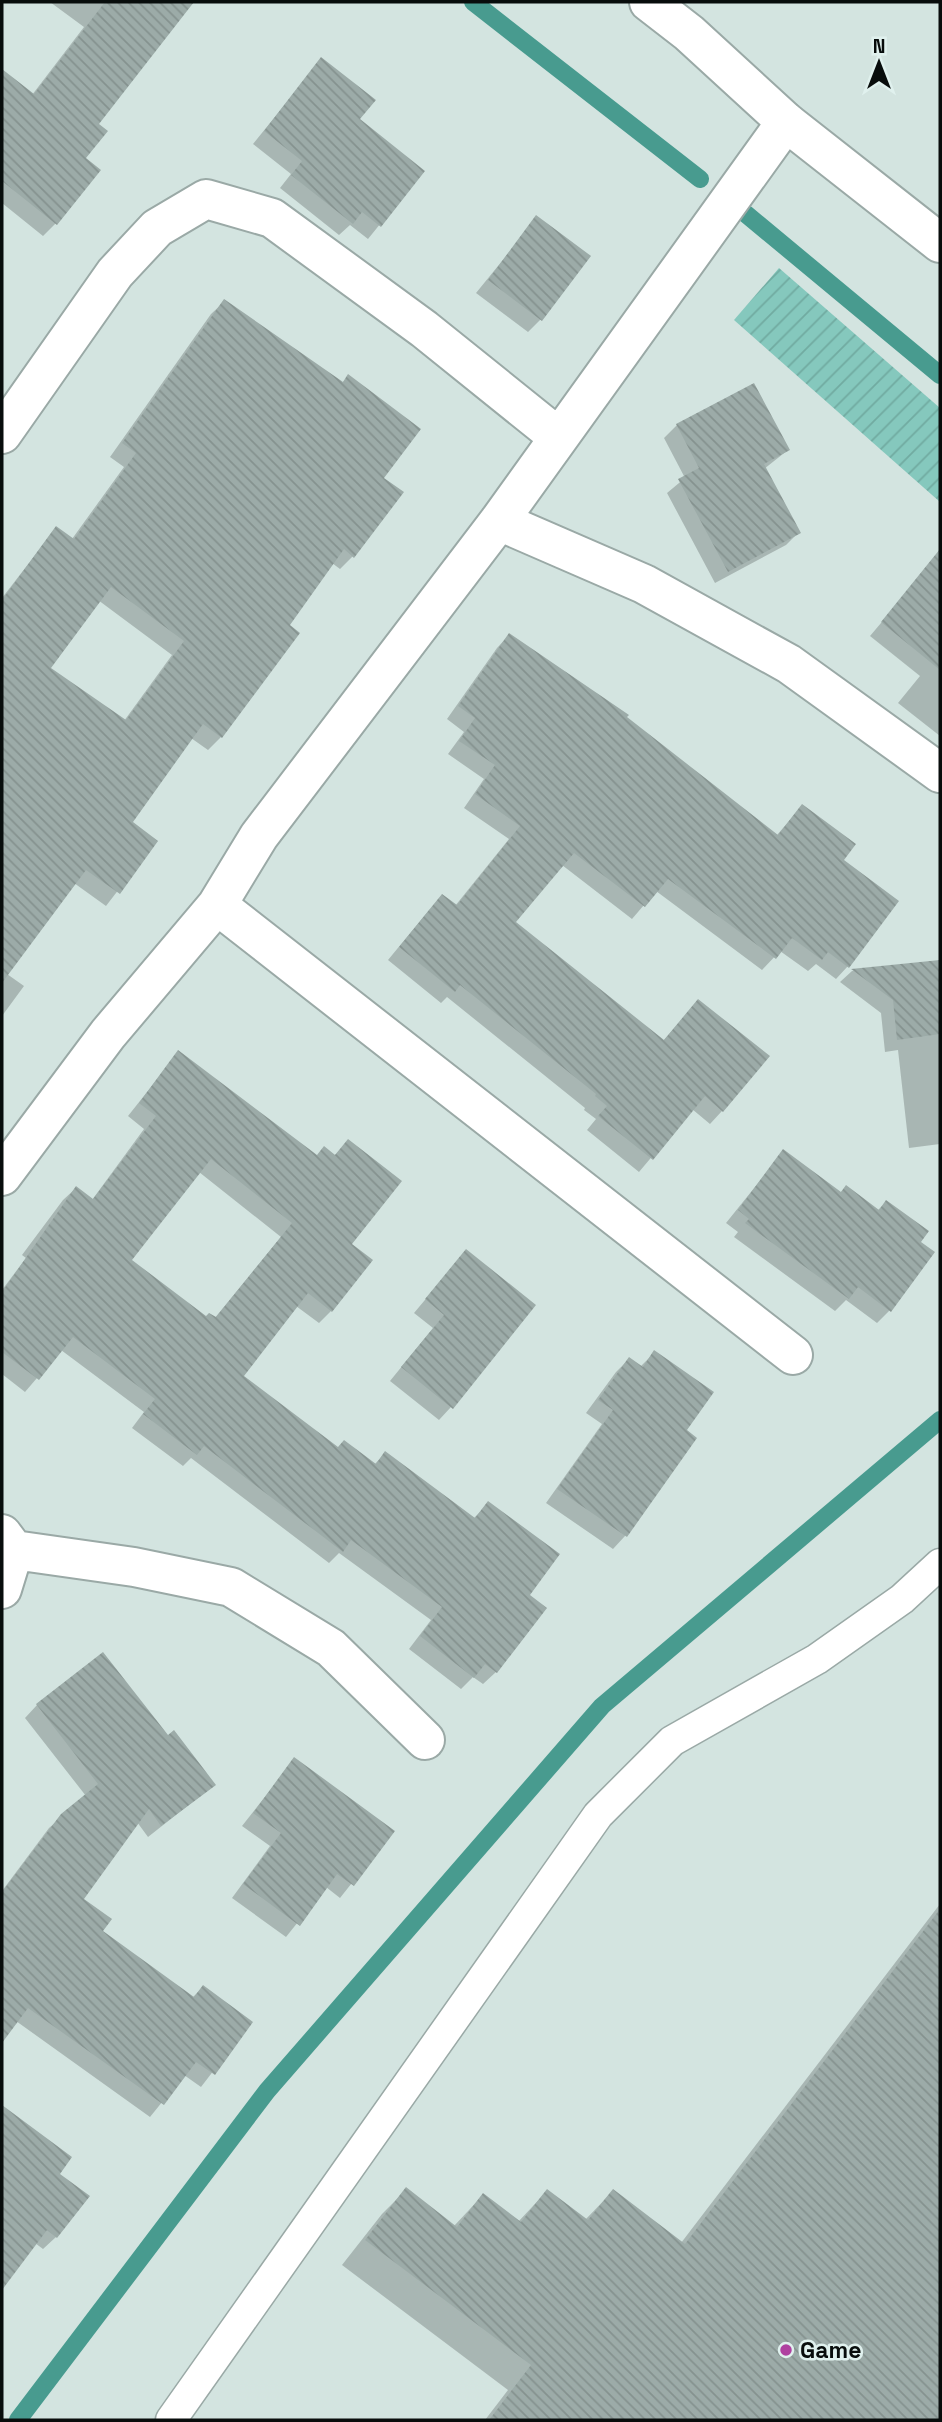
<svg xmlns="http://www.w3.org/2000/svg" width="942" height="2422" viewBox="0 0 942 2422" font-family="'Space Grotesk',sans-serif">
  <style>
    .garden { fill: url(#garden-furrows) }
    .shadow { fill: #0003; fill-rule: evenodd }
    .lines { fill: none; stroke-linecap: round; stroke-linejoin: round }
    .stream { stroke: #489b8f; stroke-width: 18 }
    .building { fill: url(#building-back-hatch); fill-rule: evenodd }
    .lane-casing { stroke: #9aa9a6; stroke-width: 33 }
    .street-casing { stroke: #9aa9a6; stroke-width: 42 }
    .secondary-casing { stroke: #9aa9a6; stroke-width: 42 }
    .lane { stroke: #fff; stroke-width: 30 }
    .street { stroke: #fff; stroke-width: 38 }
    .secondary { stroke: #fff; stroke-width: 38 }
    .poi-dot { fill: #af41a0; stroke: #e0f1ee; stroke-width: 2.5 }
    .labels { text-anchor: middle; stroke-width: 5; stroke-linejoin: round; paint-order: stroke }
    .poi-label { font-size: 23px; font-weight: bold; fill: #080d0c; stroke: #e0f1ee; text-anchor: start }
  </style>
  <defs>
    <pattern id="garden-furrows" width="10" height="10" patternUnits="userSpaceOnUse" patternTransform="scale(1.75)"><rect width="10" height="10" fill="#85c8bd"/><path d="M-1 1l2-2M0 10L10 0M9 11l2-2" fill="none" stroke="#71aba1"/></pattern>
    <pattern id="building-back-hatch" width="6" height="6" patternUnits="userSpaceOnUse" patternTransform="scale(1.75)"><rect width="6" height="6" fill="#9caba8"/><path d="M-1 5l2 2M0 0l6 6M5-1l2 2" fill="none" stroke="#85928f"/></pattern>
  </defs>
  <rect width="100%" height="100%" fill="#d3e4e0"/>
  <path class="garden" d="M 779,268 L 940,408 L 940,502 L 734,320 Z"/>
  <path class="shadow" d="M 50,2 L 192,2 L 97,124 L 56,223 L 43,236 L 2,203 L 2,71 L 32,95 L 84,27 Z
    M 321,60 L 357,120 L 423,171 L 368,239 L 350,225 L 339,235 L 280,188 L 291,174 L 253,144 Z
    M 537,218 L 541,319 L 528,332 L 476,293 Z
    M 225,301 L 342,383 L 349,376 L 382,478 L 353,556 L 340,569 L 332,563 L 288,626 L 221,737 L 208,750 L 191,738 L 131,822 L 156,841 L 106,906 L 74,883 L 7,974 L 24,986 L 2,1016 L 2,598 L 56,528 L 72,539 L 124,467 L 110,457 L 211,314 ZM 98,600 L 172,655 L 124,721 L 48,668 Z
    M 754,385 L 788,450 L 764,469 L 798,533 L 786,545 L 715,583 L 667,493 L 685,478 L 664,438 L 677,425 Z
    M 925,571 L 940,583 L 940,736 L 898,703 L 920,676 L 870,636 Z
    M 509,635 L 624,717 L 777,835 L 802,806 L 841,860 L 848,966 L 836,979 L 816,964 L 808,971 L 780,951 L 762,970 L 656,891 L 632,919 L 562,865 L 513,923 L 663,1041 L 698,1001 L 722,1111 L 710,1124 L 692,1109 L 639,1172 L 587,1130 L 596,1119 L 584,1110 L 585,1108 L 447,997 L 441,1003 L 388,960 L 430,909 L 455,906 L 509,839 L 464,808 L 484,779 L 448,754 L 464,732 L 447,719 L 497,648 Z
    M 940,962 L 940,1144 L 909,1148 L 898,1050 L 885,1052 L 881,1013 L 840,982 L 852,971 Z
    M 178,1053 L 316,1157 L 334,1156 L 349,1141 L 350,1244 L 331,1311 L 319,1323 L 296,1306 L 242,1377 L 337,1449 L 374,1465 L 385,1453 L 473,1519 L 489,1503 L 527,1595 L 496,1672 L 483,1684 L 473,1677 L 461,1689 L 409,1649 L 431,1620 L 339,1553 L 329,1563 L 191,1458 L 183,1466 L 132,1428 L 144,1412 L 61,1350 L 25,1392 L 2,1374 L 2,1290 L 26,1258 L 22,1255 L 63,1200 L 76,1188 L 92,1200 L 144,1129 L 128,1116 ZM 199,1172 L 281,1237 L 214,1319 L 206,1318 L 130,1260 Z
    M 784,1151 L 840,1193 L 846,1187 L 877,1211 L 886,1202 L 918,1242 L 889,1311 L 877,1323 L 846,1300 L 835,1311 L 734,1237 L 738,1232 L 726,1223 Z
    M 466,1251 L 451,1407 L 439,1420 L 390,1381 L 433,1328 L 414,1313 Z
    M 654,1353 L 684,1431 L 695,1438 L 625,1536 L 613,1549 L 546,1503 L 602,1424 L 586,1413 L 616,1372 L 629,1359 L 640,1367 Z
    M 37,1705 L 168,1737 L 214,1785 L 148,1837 L 137,1822 L 82,1899 L 101,1932 L 192,1998 L 203,1987 L 251,2022 L 201,2087 L 184,2075 L 150,2117 L 16,2021 L 2,2038 L 2,1891 L 49,1828 L 86,1796 L 25,1718 Z
    M 294,1760 L 393,1831 L 340,1898 L 326,1887 L 286,1937 L 232,1898 L 270,1846 L 242,1826 Z
    M 940,1904 L 940,2420 L 485,2420 L 508,2390 L 342,2265 L 382,2214 L 406,2190 L 454,2226 L 483,2195 L 518,2222 L 547,2191 L 585,2220 L 613,2191 L 681,2243 Z
    M 5,2132 L 57,2174 L 56,2237 L 43,2249 L 35,2243 L 2,2287 L 2,2136 Z"/>
  <g class="lines">
    <path class="stream" d="M 473,2 L 700,179
      M 746,214 L 940,375
      M 18,2420 L 267,2091 L 602,1706 L 940,1420"/>
  </g>
  <path class="building" d="M 105,2 L 194,2 L 99,124 L 108,131 L 86,158 L 101,170 L 57,225 L 2,181 L 2,69 L 34,94 Z
    M 321,57 L 376,100 L 360,119 L 425,171 L 381,227 L 362,212 L 353,224 L 291,175 L 302,161 L 264,131 Z
    M 536,215 L 591,256 L 542,321 L 488,280 Z
    M 224,299 L 343,382 L 348,374 L 421,429 L 384,478 L 404,492 L 354,558 L 344,549 L 290,625 L 300,633 L 222,738 L 203,724 L 133,822 L 158,841 L 120,894 L 86,870 L 2,983 L 2,600 L 56,526 L 74,539 L 136,453 L 122,443 ZM 111,587 L 184,641 L 126,720 L 51,668 Z
    M 754,383 L 790,450 L 764,464 L 801,533 L 728,572 L 678,479 L 699,468 L 676,424 Z
    M 940,549 L 940,670 L 881,622 Z
    M 509,633 L 629,715 L 627,717 L 778,835 L 802,804 L 856,844 L 844,860 L 899,901 L 849,968 L 828,952 L 822,960 L 792,938 L 776,959 L 668,879 L 645,907 L 574,853 L 516,922 L 664,1040 L 698,999 L 770,1056 L 723,1112 L 705,1096 L 653,1160 L 598,1116 L 607,1106 L 595,1096 L 596,1094 L 460,985 L 455,992 L 399,947 L 442,894 L 457,905 L 520,826 L 475,794 L 495,765 L 459,741 L 475,718 L 458,706 Z
    M 940,960 L 940,1034 L 897,1040 L 893,1000 L 851,969 Z
    M 178,1050 L 317,1155 L 324,1146 L 335,1155 L 348,1139 L 402,1181 L 352,1244 L 373,1260 L 332,1312 L 308,1293 L 244,1376 L 338,1447 L 344,1440 L 376,1464 L 385,1451 L 475,1518 L 488,1501 L 560,1554 L 530,1595 L 547,1608 L 497,1673 L 485,1664 L 474,1678 L 420,1636 L 442,1607 L 351,1540 L 343,1552 L 204,1446 L 197,1455 L 143,1414 L 155,1399 L 73,1337 L 39,1380 L 2,1352 L 2,1292 L 76,1186 L 93,1199 L 156,1116 L 139,1103 ZM 211,1159 L 292,1223 L 216,1317 L 209,1313 L 206,1316 L 132,1260 Z
    M 783,1149 L 841,1192 L 846,1185 L 879,1210 L 886,1200 L 929,1231 L 921,1242 L 935,1252 L 891,1312 L 858,1287 L 849,1299 L 745,1223 L 749,1219 L 738,1210 Z
    M 466,1249 L 536,1305 L 453,1409 L 401,1367 L 444,1315 L 425,1299 Z
    M 654,1350 L 714,1392 L 687,1430 L 697,1438 L 627,1537 L 557,1489 L 613,1410 L 598,1400 L 629,1357 L 643,1367 Z
    M 103,1652 L 168,1735 L 174,1730 L 216,1785 L 161,1826 L 149,1809 L 84,1899 L 112,1919 L 103,1931 L 194,1997 L 203,1985 L 253,2022 L 215,2075 L 196,2062 L 164,2105 L 28,2008 L 2,2043 L 2,1892 L 61,1814 L 98,1784 L 36,1704 Z
    M 294,1757 L 395,1831 L 354,1886 L 337,1874 L 300,1926 L 243,1884 L 281,1833 L 253,1813 Z
    M 940,1909 L 940,2420 L 489,2420 L 531,2365 L 365,2240 L 406,2187 L 457,2227 L 483,2193 L 521,2222 L 547,2189 L 588,2220 L 613,2189 L 685,2244 Z
    M 2,2105 L 72,2157 L 60,2174 L 90,2196 L 57,2238 L 47,2230 L 2,2290 Z"/>
  <g class="lines">
    <g class="lane-casing">
      <path id="lane" d="M 171,2420 L 598,1815 L 672,1741 L 817,1659 L 902,1599 L 940,1564"/>
    </g>
    <g class="street-casing">
      <path id="street" d="M 2,434 L 115,273 L 157,228 L 206,199 L 272,218 L 424,329 L 557,436
        M 499,521 L 644,584 L 789,664 L 940,773
        M 217,905 L 793,1355
        M 2,1176 L 108,1034 L 217,905 L 259,836 L 499,521 L 786,122
        M 2,1534 L 14,1550 L 134,1567 L 231,1587 L 331,1648 L 425,1740
        M 2,1589 L 14,1550"/>
    </g>
    <g class="secondary-casing">
      <path id="secondary" d="M 649,2 L 689,33 L 786,122 L 940,243"/>
    </g>
    <use href="#lane" class="lane"/>
    <use href="#street" class="street"/>
    <use href="#secondary" class="secondary"/>
  </g>
  <circle class="poi-dot" cx="786" cy="2350" r="7"/>
  <g class="labels">
    <g class="poi-label">
      <text x="800" y="2358">Game</text>
    </g>
  </g>
  <rect width="942" height="2422" fill="none" stroke="#080d0c" stroke-width="7"/>
  <g transform="translate(879 63)" stroke="#e0f1ee" stroke-width="5" paint-order="stroke">
  <path d="M0-5L12 26L0 18L-12 26Z" fill="#080d0c"/>
  <text y="-10" font-size="19" font-weight="bold" text-anchor="middle" fill="#080d0c">N</text>
  </g>
</svg>
